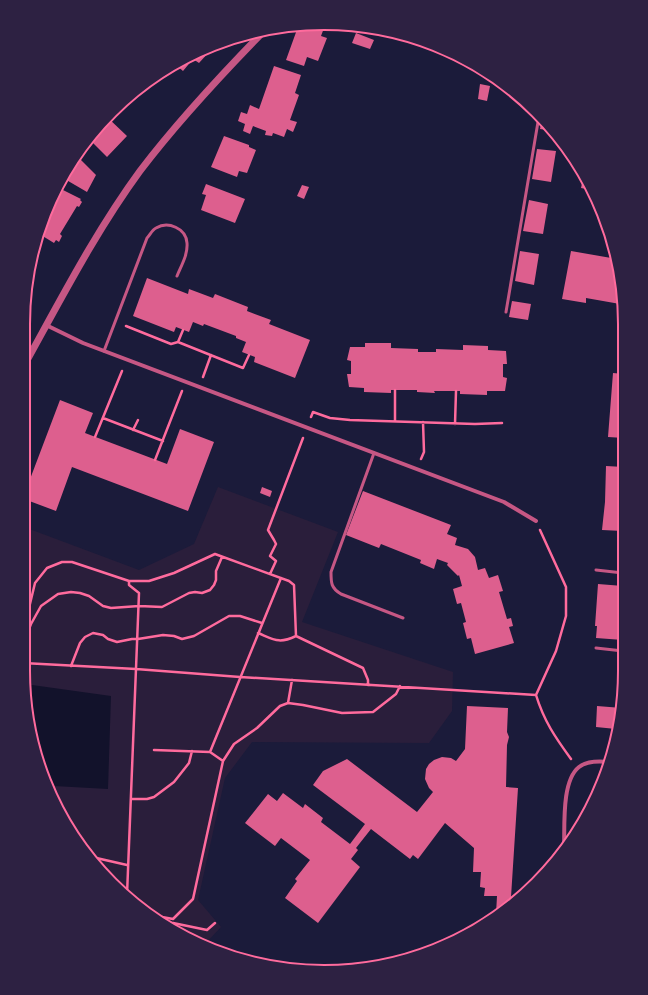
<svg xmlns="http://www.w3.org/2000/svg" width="648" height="995" viewBox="0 0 648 995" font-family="Roboto,sans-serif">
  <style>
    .green { fill: #2a1e3b }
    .water { fill: #12122b }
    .building { fill: #dd5f8e }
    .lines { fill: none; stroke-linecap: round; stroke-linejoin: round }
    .path { stroke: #ff6b9d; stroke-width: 2.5 }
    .service { stroke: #c65784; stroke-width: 3 }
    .minor { stroke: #c65784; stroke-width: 4 }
    .tertiary { stroke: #c65784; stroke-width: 7 }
    .rim { fill: none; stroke: #ff6b9d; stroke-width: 2 }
  </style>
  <rect width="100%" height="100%" fill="#1b1b3a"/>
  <path class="green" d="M 218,487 L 338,532 L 302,622 L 453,672 L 452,711 L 429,743 L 252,742 L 225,778 L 198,900 L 221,927 L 205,944 L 141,910 L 74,838 L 39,768 L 23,671 L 24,527 L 139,570 L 194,544 Z"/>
  <path class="water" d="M 25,684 L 111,696 L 108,789 L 54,786 L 47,784 L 39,768 Z"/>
  <path class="building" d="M 299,24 L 310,24 L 324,28 L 321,36 L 327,38 L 318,61 L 307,57 L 304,66 L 286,60 Z
    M 356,33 L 374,40 L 370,49 L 352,43 Z
    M 208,48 L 210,51 L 199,63 L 193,59 L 183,71 L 175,64 L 191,54 Z
    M 274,66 L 301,75 L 295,93 L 299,95 L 290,120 L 297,122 L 293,132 L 287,129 L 284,137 L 273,133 L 272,136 L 265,135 L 266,131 L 253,126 L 250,134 L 243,131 L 245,124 L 238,121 L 241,112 L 247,114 L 250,105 L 259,109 Z
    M 480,84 L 490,86 L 487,101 L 478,99 Z
    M 527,103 L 534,110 L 534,113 L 525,111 Z
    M 107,117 L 127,136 L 107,157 L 89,139 L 94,134 L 93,133 L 98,126 Z
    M 542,119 L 552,130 L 554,131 L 540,129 Z
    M 224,136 L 249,145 L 249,147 L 256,150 L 247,173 L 239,171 L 237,177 L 211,167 Z
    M 537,149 L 556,151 L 551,182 L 532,179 Z
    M 77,156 L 96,175 L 87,192 L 63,178 Z
    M 584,174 L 592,188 L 592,190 L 581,188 Z
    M 206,184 L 245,199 L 235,223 L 201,210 L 206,195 L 202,194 Z
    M 302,185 L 309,187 L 304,199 L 297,196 Z
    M 63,190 L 81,199 L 80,200 L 82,202 L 79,207 L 77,206 L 60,234 L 62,236 L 59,242 L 56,240 L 54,243 L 41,235 L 48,212 L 49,213 Z
    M 529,200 L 548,204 L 543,234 L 523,231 Z
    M 520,251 L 539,254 L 534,285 L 515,281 Z
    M 571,251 L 617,259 L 622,293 L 620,304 L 586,298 L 586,303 L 562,299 Z
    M 29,274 L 34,277 L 26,292 L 26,284 Z
    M 147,278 L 188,294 L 189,289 L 213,298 L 215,294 L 248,307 L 247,311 L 271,320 L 269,324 L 310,340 L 295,378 L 254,362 L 255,357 L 242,352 L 246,342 L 236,338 L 236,336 L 204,324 L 203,326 L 193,322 L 189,332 L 176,327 L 174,332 L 133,316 Z
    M 512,301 L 531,304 L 528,320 L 509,317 Z
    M 365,343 L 391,343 L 391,348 L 418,349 L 418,352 L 436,352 L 436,349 L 463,350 L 463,345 L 488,346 L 488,350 L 506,351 L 507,364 L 503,364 L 503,377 L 507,378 L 505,391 L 487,391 L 487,395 L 460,394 L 460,391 L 434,391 L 435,393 L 417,392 L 417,390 L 391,390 L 391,393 L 364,392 L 364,388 L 349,387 L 347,374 L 351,374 L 351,361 L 347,360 L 350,347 L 365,347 Z
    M 613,373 L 624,374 L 624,438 L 608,437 Z
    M 60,400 L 93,413 L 85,433 L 167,464 L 180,429 L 214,442 L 188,511 L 72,467 L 56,511 L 24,499 L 24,495 Z
    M 606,466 L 624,467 L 623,531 L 602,530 L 605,502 Z
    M 262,487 L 272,491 L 270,497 L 260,493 Z
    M 363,491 L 451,525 L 447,534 L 457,538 L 455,545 L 468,549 L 475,557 L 478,570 L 485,568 L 489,578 L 498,575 L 503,591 L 499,592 L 507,619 L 511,618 L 513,626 L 509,627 L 514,643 L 475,654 L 471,638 L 467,639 L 463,623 L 466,622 L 461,603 L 457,604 L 453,589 L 462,586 L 459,575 L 458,576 L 447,565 L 448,563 L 437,559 L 434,569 L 420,563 L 421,560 L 381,544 L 379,548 L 346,535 Z
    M 598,584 L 623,586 L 623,640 L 596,638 L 597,626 L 595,626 Z
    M 467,706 L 508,708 L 507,732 L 509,737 L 507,745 L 506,787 L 518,788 L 511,897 L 517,897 L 496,914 L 497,896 L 484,896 L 485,888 L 480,887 L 481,872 L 473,872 L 474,848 L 445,823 L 418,859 L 413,855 L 410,859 L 371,829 L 356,848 L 358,850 L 351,859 L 360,867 L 318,923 L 285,898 L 297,881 L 295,879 L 310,860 L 281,838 L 275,846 L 245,823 L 268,794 L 277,801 L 283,793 L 303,808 L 305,804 L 323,818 L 321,822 L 350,844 L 365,824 L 313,785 L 323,771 L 347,759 L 417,812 L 433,792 L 429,788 L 425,779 L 426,769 L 429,764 L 434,760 L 442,757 L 451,758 L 456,761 L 465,749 Z
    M 597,706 L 622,708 L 618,728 L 616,727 L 616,729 L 596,727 Z"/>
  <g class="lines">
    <path class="path" d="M 126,326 L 171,344 L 178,342
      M 183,330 L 178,342 L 243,368 L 249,355
      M 203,377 L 211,355
      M 311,417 L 313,412 L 330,418 L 350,420 L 475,424 L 502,423
      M 103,418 L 163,441
      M 395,421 L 395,390
      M 455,424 L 456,391
      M 133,430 L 138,420
      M 95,437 L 122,371
      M 421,459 L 424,452 L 423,422
      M 155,460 L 182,391
      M 540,530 L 566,587 L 566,616 L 556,651 L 536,695 C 544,721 555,737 571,759
      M 270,574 L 276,561 L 270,556 L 276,544 L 274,540 L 268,530 L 303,438
      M 23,601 L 30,601
      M 23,633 L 35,583 L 47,568 L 62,562 L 72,562 L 129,581
      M 258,633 C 275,640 279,644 296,636
      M 23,639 L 27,634 L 31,624 L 41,606 L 58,594 L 71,592 L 80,593 L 89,596 L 103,606 L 111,608 L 139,606 L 162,607 L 189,593 L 195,592 L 202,593 L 210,590 L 214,585 L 216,580 L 216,571 L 222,557
      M 23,663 L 136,669 L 240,677 L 536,695
      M 71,666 L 80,643 L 85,637 L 93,633 L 103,635 L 108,639 L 117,642 L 132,639 L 138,639 L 163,635 L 174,636 L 182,639 L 194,636 L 229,616 L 240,616 L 262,623
      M 288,703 L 292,680
      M 154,750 L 210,752 L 223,761
      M 210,752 L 281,578
      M 131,799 L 147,799 L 154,797 L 174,782 L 189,763 L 192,751
      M 92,857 L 127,865
      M 127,895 L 139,593 L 129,585 L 129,581 L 149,581 L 174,573 L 215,554 L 289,581 L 294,585 L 296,636 L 363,668 L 368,680 L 368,685
      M 151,915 L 173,919 L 193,899 L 223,761 L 234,744 L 257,728 L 280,706 L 288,703 L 303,705 L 342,713 L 373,712 L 396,694 L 400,686
      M 173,923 L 207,930 L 215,923"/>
    <path class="service" d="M 506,312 L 539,116
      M 622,330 L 624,330
      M 104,351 L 147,238 C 150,235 152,230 156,228 C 168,221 186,228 187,243 C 188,255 181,266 177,276
      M 374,453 L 331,572 C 331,583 331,588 341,594 L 403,618
      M 596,570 L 623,573
      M 596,648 L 623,651"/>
    <path class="minor" d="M 46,325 L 83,343 L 504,502 L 536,521
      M 564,848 C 565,828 561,781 579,767 C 587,761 598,761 608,762"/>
    <path class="tertiary" d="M 25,364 C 61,299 96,231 140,171 C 178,121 221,75 265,30"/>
  </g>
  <path d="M0 0H648V995H0ZM324 30H324A294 294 0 0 1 618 324V671A294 294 0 0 1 324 965H324A294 294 0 0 1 30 671V324A294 294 0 0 1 324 30Z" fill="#2d2142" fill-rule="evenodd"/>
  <path class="rim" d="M324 30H324A294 294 0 0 1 618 324V671A294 294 0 0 1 324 965H324A294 294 0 0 1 30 671V324A294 294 0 0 1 324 30Z"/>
</svg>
